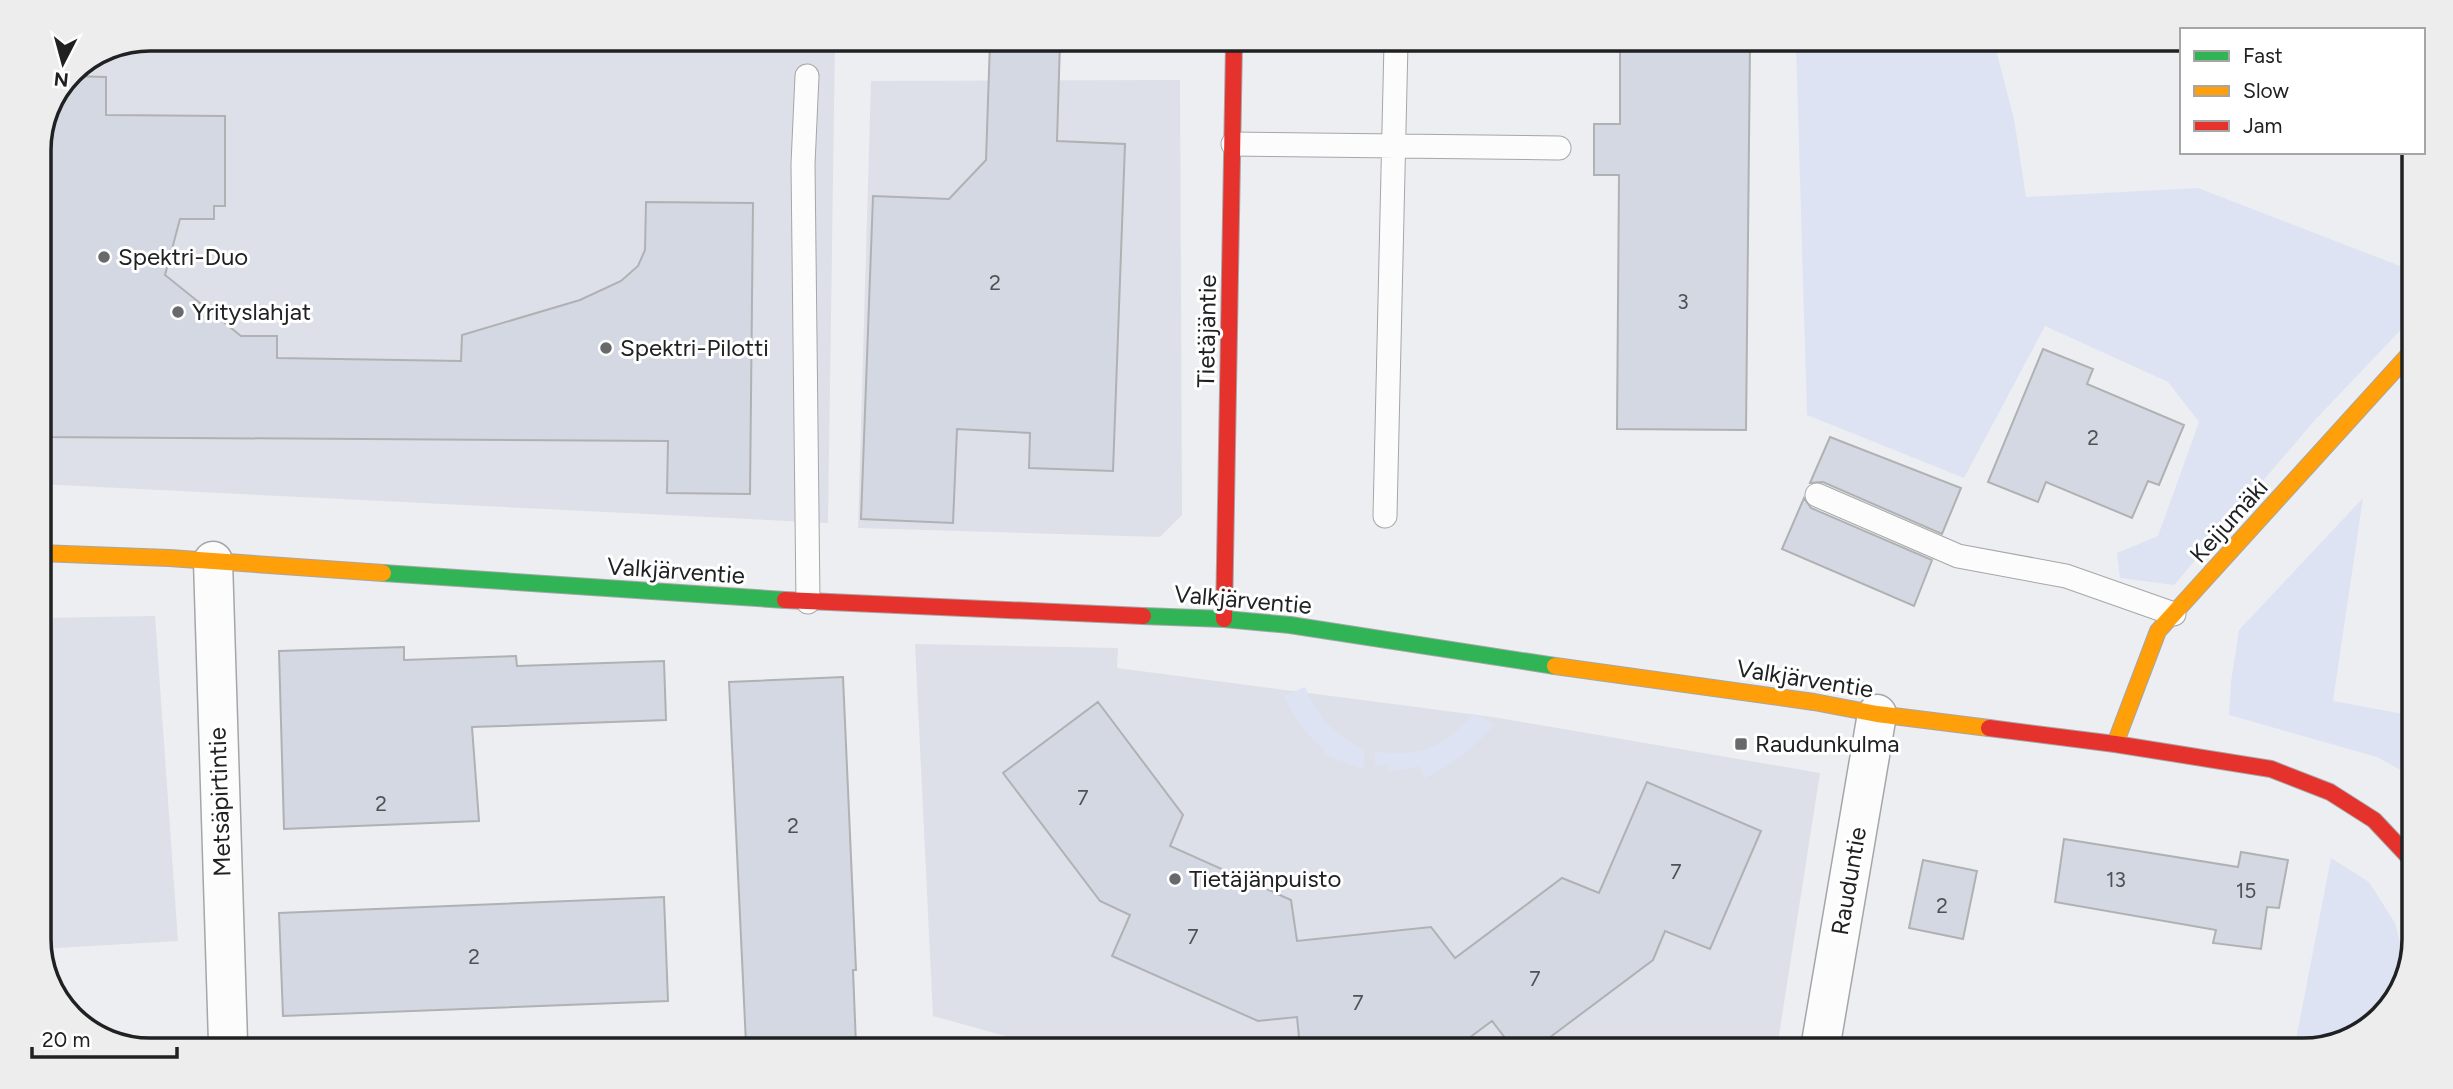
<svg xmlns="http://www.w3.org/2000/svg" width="2453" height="1089" viewBox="0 0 2453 1089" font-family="Figtree,sans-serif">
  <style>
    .built { fill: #dde0e8 }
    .green { fill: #dee3f3 }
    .building { fill: #d4d8e2; stroke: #b0b1b3; stroke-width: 2 }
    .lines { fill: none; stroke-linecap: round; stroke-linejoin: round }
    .lane-casing { stroke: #a5a6a8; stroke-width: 25 }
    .street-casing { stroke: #a5a6a8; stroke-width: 41 }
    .fast-casing { stroke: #a5a6a8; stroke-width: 18 }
    .slow-casing { stroke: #a5a6a8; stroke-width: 18 }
    .jam-casing { stroke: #a5a6a8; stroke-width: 18 }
    .lane { stroke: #fcfcfd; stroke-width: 23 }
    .street { stroke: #fcfcfd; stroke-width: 38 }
    .fast { stroke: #30b455; stroke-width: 16 }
    .slow { stroke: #ff9f0a; stroke-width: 16 }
    .jam { stroke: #e5322d; stroke-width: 16 }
    .poi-dot { fill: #68696b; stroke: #fff; stroke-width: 2.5 }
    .labels { text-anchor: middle; stroke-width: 6; stroke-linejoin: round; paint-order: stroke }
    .number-label { font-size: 21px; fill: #4f5155 }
    .poi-label { font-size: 24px; fill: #202123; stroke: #fff; text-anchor: start }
    .street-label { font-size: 24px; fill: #202123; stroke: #fff }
    .rim { fill: none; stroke: #202123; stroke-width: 3.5 }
  </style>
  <rect width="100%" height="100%" fill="#edeef1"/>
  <path class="built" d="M 150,39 L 835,41 L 828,523 L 39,484 L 39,143 L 71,71 Z
    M 1180,80 L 1182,515 L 1160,537 L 858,528 L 871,81 Z
    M 155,616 L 178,941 L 39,949 L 39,618 Z
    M 915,644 L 1118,648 L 1117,668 L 1493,717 L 1820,773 L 1777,1048 L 1041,1046 L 933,1016 Z"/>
  <path class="green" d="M 1796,45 L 1995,46 L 2014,119 L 2026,197 L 2198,188 L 2413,271 L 2413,317 L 2315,420 L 2174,585 L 2120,578 L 2117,553 L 2158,536 L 2199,422 L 2168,382 L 2045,326 L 1964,478 L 1807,415 Z
    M 2363,498 L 2333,701 L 2409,715 L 2408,774 L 2377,757 L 2229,715 L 2231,682 L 2239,630 Z
    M 1305,687 C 1319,721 1333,733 1365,750 L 1363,769 L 1323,754 L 1326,750 C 1305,735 1295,718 1284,696 Z
    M 1473,714 L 1495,724 C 1473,748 1454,765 1424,778 L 1419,766 L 1389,772 L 1388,765 L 1375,765 L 1375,751 C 1418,758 1445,747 1473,714 Z
    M 2331,858 L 2369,882 L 2395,923 L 2406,966 L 2406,982 L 2365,1032 L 2304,1050 L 2294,1050 Z"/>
  <path class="building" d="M 990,42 L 1060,42 L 1057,141 L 1125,144 L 1113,471 L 1029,468 L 1030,433 L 957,429 L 953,523 L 861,519 L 873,196 L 949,199 L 986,160 Z
    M 1620,44 L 1750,45 L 1746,430 L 1617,429 L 1619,175 L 1594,175 L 1594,124 L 1620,124 Z
    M 69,76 L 106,77 L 106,115 L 225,116 L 225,206 L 214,206 L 214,219 L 180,219 L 165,275 L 241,336 L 277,336 L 277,358 L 461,361 L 462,335 L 580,300 L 621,281 L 638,266 L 645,250 L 646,202 L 753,203 L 750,494 L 667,493 L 668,441 L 39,437 L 39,143 Z
    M 2043,349 L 2093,369 L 2087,384 L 2184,425 L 2159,485 L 2148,481 L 2132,518 L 2046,482 L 2038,502 L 1988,482 Z
    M 1830,437 L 1961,488 L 1942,534 L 1823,482 L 1810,483 Z
    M 1804,498 L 1811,508 L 1932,560 L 1914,606 L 1782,549 Z
    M 404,647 L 404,660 L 516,656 L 517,666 L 664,661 L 666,720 L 472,727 L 479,821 L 284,829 L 279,651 Z
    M 843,677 L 856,970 L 853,970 L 856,1045 L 746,1044 L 729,682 Z
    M 1098,702 L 1183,815 L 1170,846 L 1291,900 L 1297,941 L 1431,927 L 1455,958 L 1562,878 L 1599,893 L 1647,782 L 1761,831 L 1710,949 L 1665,931 L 1653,960 L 1537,1047 L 1512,1047 L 1492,1021 L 1457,1047 L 1300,1047 L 1297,1017 L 1258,1021 L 1112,956 L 1130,915 L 1100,901 L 1003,773 Z
    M 2064,839 L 2238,867 L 2241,852 L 2288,860 L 2279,908 L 2267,907 L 2261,949 L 2213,943 L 2216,930 L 2055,902 Z
    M 1923,860 L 1977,871 L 1963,939 L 1909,928 Z
    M 664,897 L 668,1001 L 283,1016 L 279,913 Z"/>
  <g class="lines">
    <g class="lane-casing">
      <path id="lane" d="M 807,76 L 803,164 L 808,602
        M 1233,144 L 1559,148
        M 1817,495 L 1958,556 L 2066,576 L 2174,614
        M 1385,516 L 1396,43"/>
    </g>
    <g class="street-casing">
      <path id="street" d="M 213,561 L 228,1042
        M 1820,1049 L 1877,714"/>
    </g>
    <g class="fast-casing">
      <path id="fast" d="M 383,573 L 785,600
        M 1143,616 L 1224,619 L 1290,625 L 1555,666"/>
    </g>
    <g class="slow-casing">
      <path id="slow" d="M 39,553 L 169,558 L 383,573
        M 1555,666 L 1814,702 L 1877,714 L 1989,728
        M 2115,744 L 2158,631 L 2412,351"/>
    </g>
    <g class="jam-casing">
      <path id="jam" d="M 785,600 L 1143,616
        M 1224,619 L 1234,43
        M 1989,728 L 2115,744 L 2271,769 L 2330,792 L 2374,820 L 2407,855"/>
    </g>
    <use href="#lane" class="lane"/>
    <use href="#street" class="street"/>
    <use href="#fast" class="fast"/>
    <use href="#slow" class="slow"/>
    <use href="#jam" class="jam"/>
  </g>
  <g class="poi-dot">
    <circle cx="104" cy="257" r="7"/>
    <circle cx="178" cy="312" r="7"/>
    <circle cx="606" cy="348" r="7"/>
    <rect x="1734" y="737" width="14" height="14" rx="3.5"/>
    <circle cx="1175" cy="879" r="7"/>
  </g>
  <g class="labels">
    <g class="number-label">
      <text x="995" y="290">2</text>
      <text x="1683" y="309">3</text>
      <text x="2093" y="445">2</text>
      <text x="1083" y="805">7</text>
      <text x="381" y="811">2</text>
      <text x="793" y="833">2</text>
      <text x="1676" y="879">7</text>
      <text x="2116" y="887">13</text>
      <text x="2246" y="898">15</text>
      <text x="1942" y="913">2</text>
      <text x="1193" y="944">7</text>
      <text x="474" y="964">2</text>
      <text x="1535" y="986">7</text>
      <text x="1358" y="1010">7</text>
    </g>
    <g class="poi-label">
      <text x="118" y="265">Spektri-Duo</text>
      <text x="192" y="320">Yrityslahjat</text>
      <text x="620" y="356">Spektri-Pilotti</text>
      <text x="1755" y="752">Raudunkulma</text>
      <text x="1189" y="887">Tietäjänpuisto</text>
    </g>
    <g class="street-label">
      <text transform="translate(1207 331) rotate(-89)" y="8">Tietäjäntie</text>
      <text transform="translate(2229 521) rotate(-48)" y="8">Keijumäki</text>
      <text transform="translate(676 571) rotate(4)" y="8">Valkjärventie</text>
      <text transform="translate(1243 600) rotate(5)" y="8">Valkjärventie</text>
      <text transform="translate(1805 679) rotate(9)" y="8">Valkjärventie</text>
      <text transform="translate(220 802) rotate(-92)" y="8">Metsäpirtintie</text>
      <text transform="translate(1849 881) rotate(-80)" y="8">Rauduntie</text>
    </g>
  </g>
  <path d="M0 0H2453V1089H0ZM150 51H2303A99 99 0 0 1 2402 150V939A99 99 0 0 1 2303 1038H150A99 99 0 0 1 51 939V150A99 99 0 0 1 150 51Z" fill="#ededed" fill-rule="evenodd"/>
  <path class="rim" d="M150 51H2303A99 99 0 0 1 2402 150V939A99 99 0 0 1 2303 1038H150A99 99 0 0 1 51 939V150A99 99 0 0 1 150 51Z"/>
  <rect x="2180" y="28" width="245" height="126" fill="#ffffff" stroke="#a6a6a7" stroke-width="2"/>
  <rect x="2194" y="51" width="35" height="10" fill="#30b455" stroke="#a6a6a7" stroke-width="2"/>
  <text x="2243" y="63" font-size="21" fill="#202123">Fast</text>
  <rect x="2194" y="86" width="35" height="10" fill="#ff9f0a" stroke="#a6a6a7" stroke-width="2"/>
  <text x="2243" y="98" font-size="21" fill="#202123">Slow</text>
  <rect x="2194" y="121" width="35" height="10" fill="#e5322d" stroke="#a6a6a7" stroke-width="2"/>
  <text x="2243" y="133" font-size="21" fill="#202123">Jam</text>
  <g transform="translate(63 63) rotate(186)" stroke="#ffffff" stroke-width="5" paint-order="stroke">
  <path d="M0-5L12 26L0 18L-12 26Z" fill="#202123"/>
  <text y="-10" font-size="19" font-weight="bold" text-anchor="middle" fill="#202123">N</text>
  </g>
  <path d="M32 1047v10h145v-10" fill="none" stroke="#202123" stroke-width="3.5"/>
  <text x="42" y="1047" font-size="21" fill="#202123" stroke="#ffffff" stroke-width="5" paint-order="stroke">20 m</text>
</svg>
